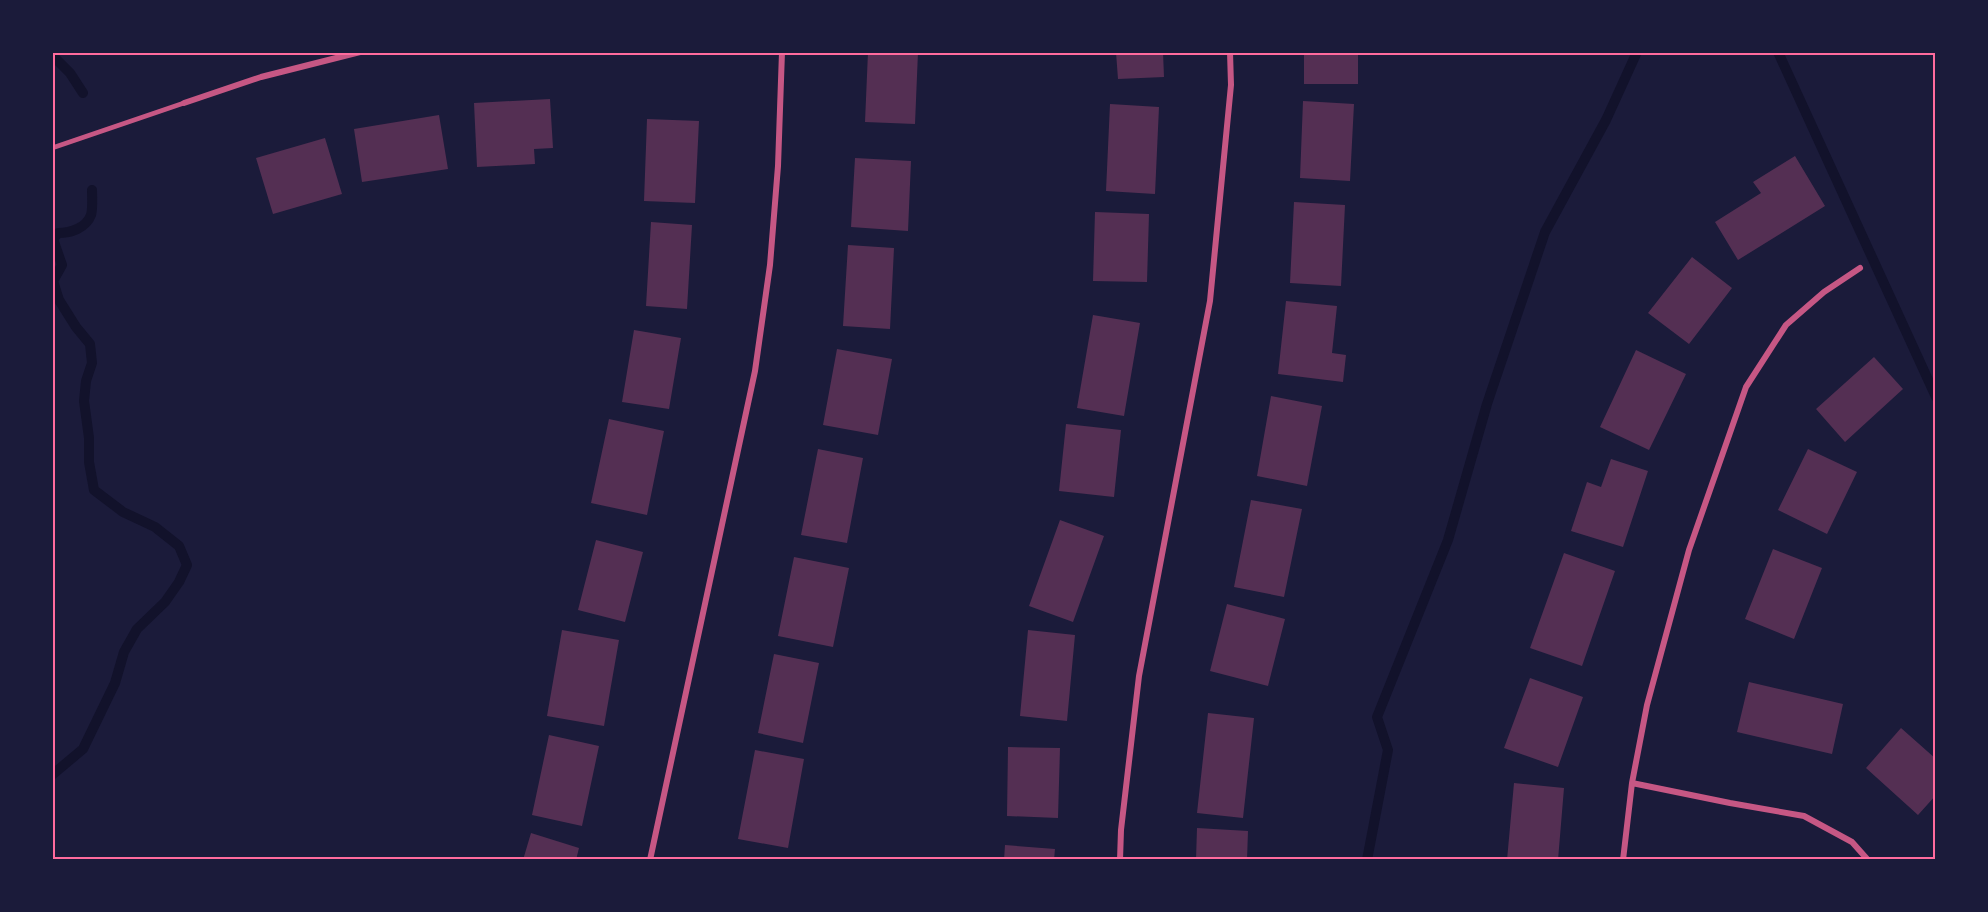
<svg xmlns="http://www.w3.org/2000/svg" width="1988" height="912" viewBox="0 0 1988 912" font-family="Overpass,sans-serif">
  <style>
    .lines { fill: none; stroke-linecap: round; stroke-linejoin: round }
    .stream { stroke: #12122b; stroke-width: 10 }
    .building { fill: #542f53 }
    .service { stroke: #c65784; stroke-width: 4.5 }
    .minor { stroke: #c65784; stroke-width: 6 }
    .neatline { fill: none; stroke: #ff6b9d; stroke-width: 2 }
  </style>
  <rect width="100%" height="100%" fill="#1b1b3a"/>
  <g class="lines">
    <path class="stream" d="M 1778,52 L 1936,397
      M 52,55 L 70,73 L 83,93
      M 52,775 L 83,749 L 115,683 L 124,652 L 137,629 L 165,602 L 179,582 L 187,565 L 179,546 L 155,527 L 123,512 L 94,490 L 89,462 L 89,438 L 84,401 L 86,381 L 92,363 L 90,344 L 76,327 L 59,300 L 53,281 L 62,265 L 53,239 L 58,233 C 71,233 86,228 91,215 C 93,208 92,197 92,190
      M 1367,860 L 1388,750 L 1377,717 L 1448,540 L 1487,404 L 1545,232 L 1606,120 L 1637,52"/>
  </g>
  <path class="building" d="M 868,52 L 918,52 L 915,124 L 865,122 Z
    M 1116,52 L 1163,52 L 1164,77 L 1118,79 Z
    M 1304,52 L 1358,52 L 1358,84 L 1304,84 Z
    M 550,99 L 553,148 L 534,149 L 535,164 L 477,167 L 474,103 Z
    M 1303,101 L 1354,104 L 1350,181 L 1300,178 Z
    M 1110,104 L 1159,107 L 1155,194 L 1106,191 Z
    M 439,115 L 448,169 L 362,182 L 354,129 Z
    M 647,119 L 699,121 L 695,203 L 644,201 Z
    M 325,138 L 342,194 L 273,214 L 256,158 Z
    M 1795,156 L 1825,206 L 1738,260 L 1715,222 L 1761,193 L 1753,182 Z
    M 855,158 L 911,161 L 908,231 L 851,227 Z
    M 1294,202 L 1345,205 L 1341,286 L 1290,283 Z
    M 1095,212 L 1149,214 L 1147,282 L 1093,281 Z
    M 651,222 L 692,225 L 687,309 L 646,306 Z
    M 848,245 L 894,248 L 890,329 L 843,326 Z
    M 1692,257 L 1732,288 L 1689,344 L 1648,313 Z
    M 1286,301 L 1337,306 L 1332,353 L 1346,355 L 1343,382 L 1278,374 Z
    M 1093,315 L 1140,323 L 1124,416 L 1077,408 Z
    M 634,330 L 681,338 L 669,409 L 622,402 Z
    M 837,349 L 892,359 L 878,435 L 823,425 Z
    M 1636,350 L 1686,374 L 1649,450 L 1600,427 Z
    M 1874,357 L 1903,389 L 1845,442 L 1816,409 Z
    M 1271,396 L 1322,406 L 1307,486 L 1257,476 Z
    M 609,419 L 664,431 L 647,515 L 591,503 Z
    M 1066,424 L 1121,430 L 1114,497 L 1059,491 Z
    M 818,449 L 863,458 L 847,543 L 801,535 Z
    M 1808,449 L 1857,472 L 1827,534 L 1778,510 Z
    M 1611,459 L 1648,471 L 1623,547 L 1571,531 L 1587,482 L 1601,487 Z
    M 1251,500 L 1302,509 L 1284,597 L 1234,587 Z
    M 1060,520 L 1104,536 L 1073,622 L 1029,606 Z
    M 596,540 L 643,552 L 625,622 L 578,610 Z
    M 1773,549 L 1822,568 L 1794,639 L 1745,619 Z
    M 1564,553 L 1615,571 L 1582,666 L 1530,648 Z
    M 794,557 L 849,568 L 833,647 L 778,636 Z
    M 1227,604 L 1285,619 L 1268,686 L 1210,671 Z
    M 562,630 L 619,640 L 604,726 L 547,716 Z
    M 1028,630 L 1075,635 L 1067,721 L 1020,716 Z
    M 774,654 L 819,663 L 803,743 L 758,733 Z
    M 1530,678 L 1583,697 L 1558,767 L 1504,748 Z
    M 1749,682 L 1843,704 L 1832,754 L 1737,732 Z
    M 1208,713 L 1254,718 L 1243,818 L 1197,813 Z
    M 1901,728 L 1936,759 L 1936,795 L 1918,815 L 1866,768 Z
    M 549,735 L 599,746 L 582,826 L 532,815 Z
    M 1008,747 L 1060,748 L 1058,818 L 1007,816 Z
    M 755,750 L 804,759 L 788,848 L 738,839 Z
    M 1514,783 L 1564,788 L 1558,860 L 1507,860 Z
    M 1197,828 L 1248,831 L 1247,860 L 1196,860 Z
    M 531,833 L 579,848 L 576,860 L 523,860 Z
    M 1005,845 L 1055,849 L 1054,860 L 1004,860 Z"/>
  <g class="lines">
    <path class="service" d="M 52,148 L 184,103"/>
    <path class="minor" d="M 184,103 L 261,77 L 360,52
      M 1632,783 L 1730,803 L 1804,816 L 1852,842 L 1868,860
      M 650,860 L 755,371 L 770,265 L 778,166 L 782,52
      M 1120,860 L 1121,830 L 1139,676 L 1210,301 L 1231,85 L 1230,52
      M 1623,860 L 1632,783 L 1647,705 L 1689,550 L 1746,387 L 1786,325 L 1824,292 L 1860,268"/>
  </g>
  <rect width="1988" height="912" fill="none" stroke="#1b1b3a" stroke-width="108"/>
  <rect x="54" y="54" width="1880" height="804" class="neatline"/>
</svg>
